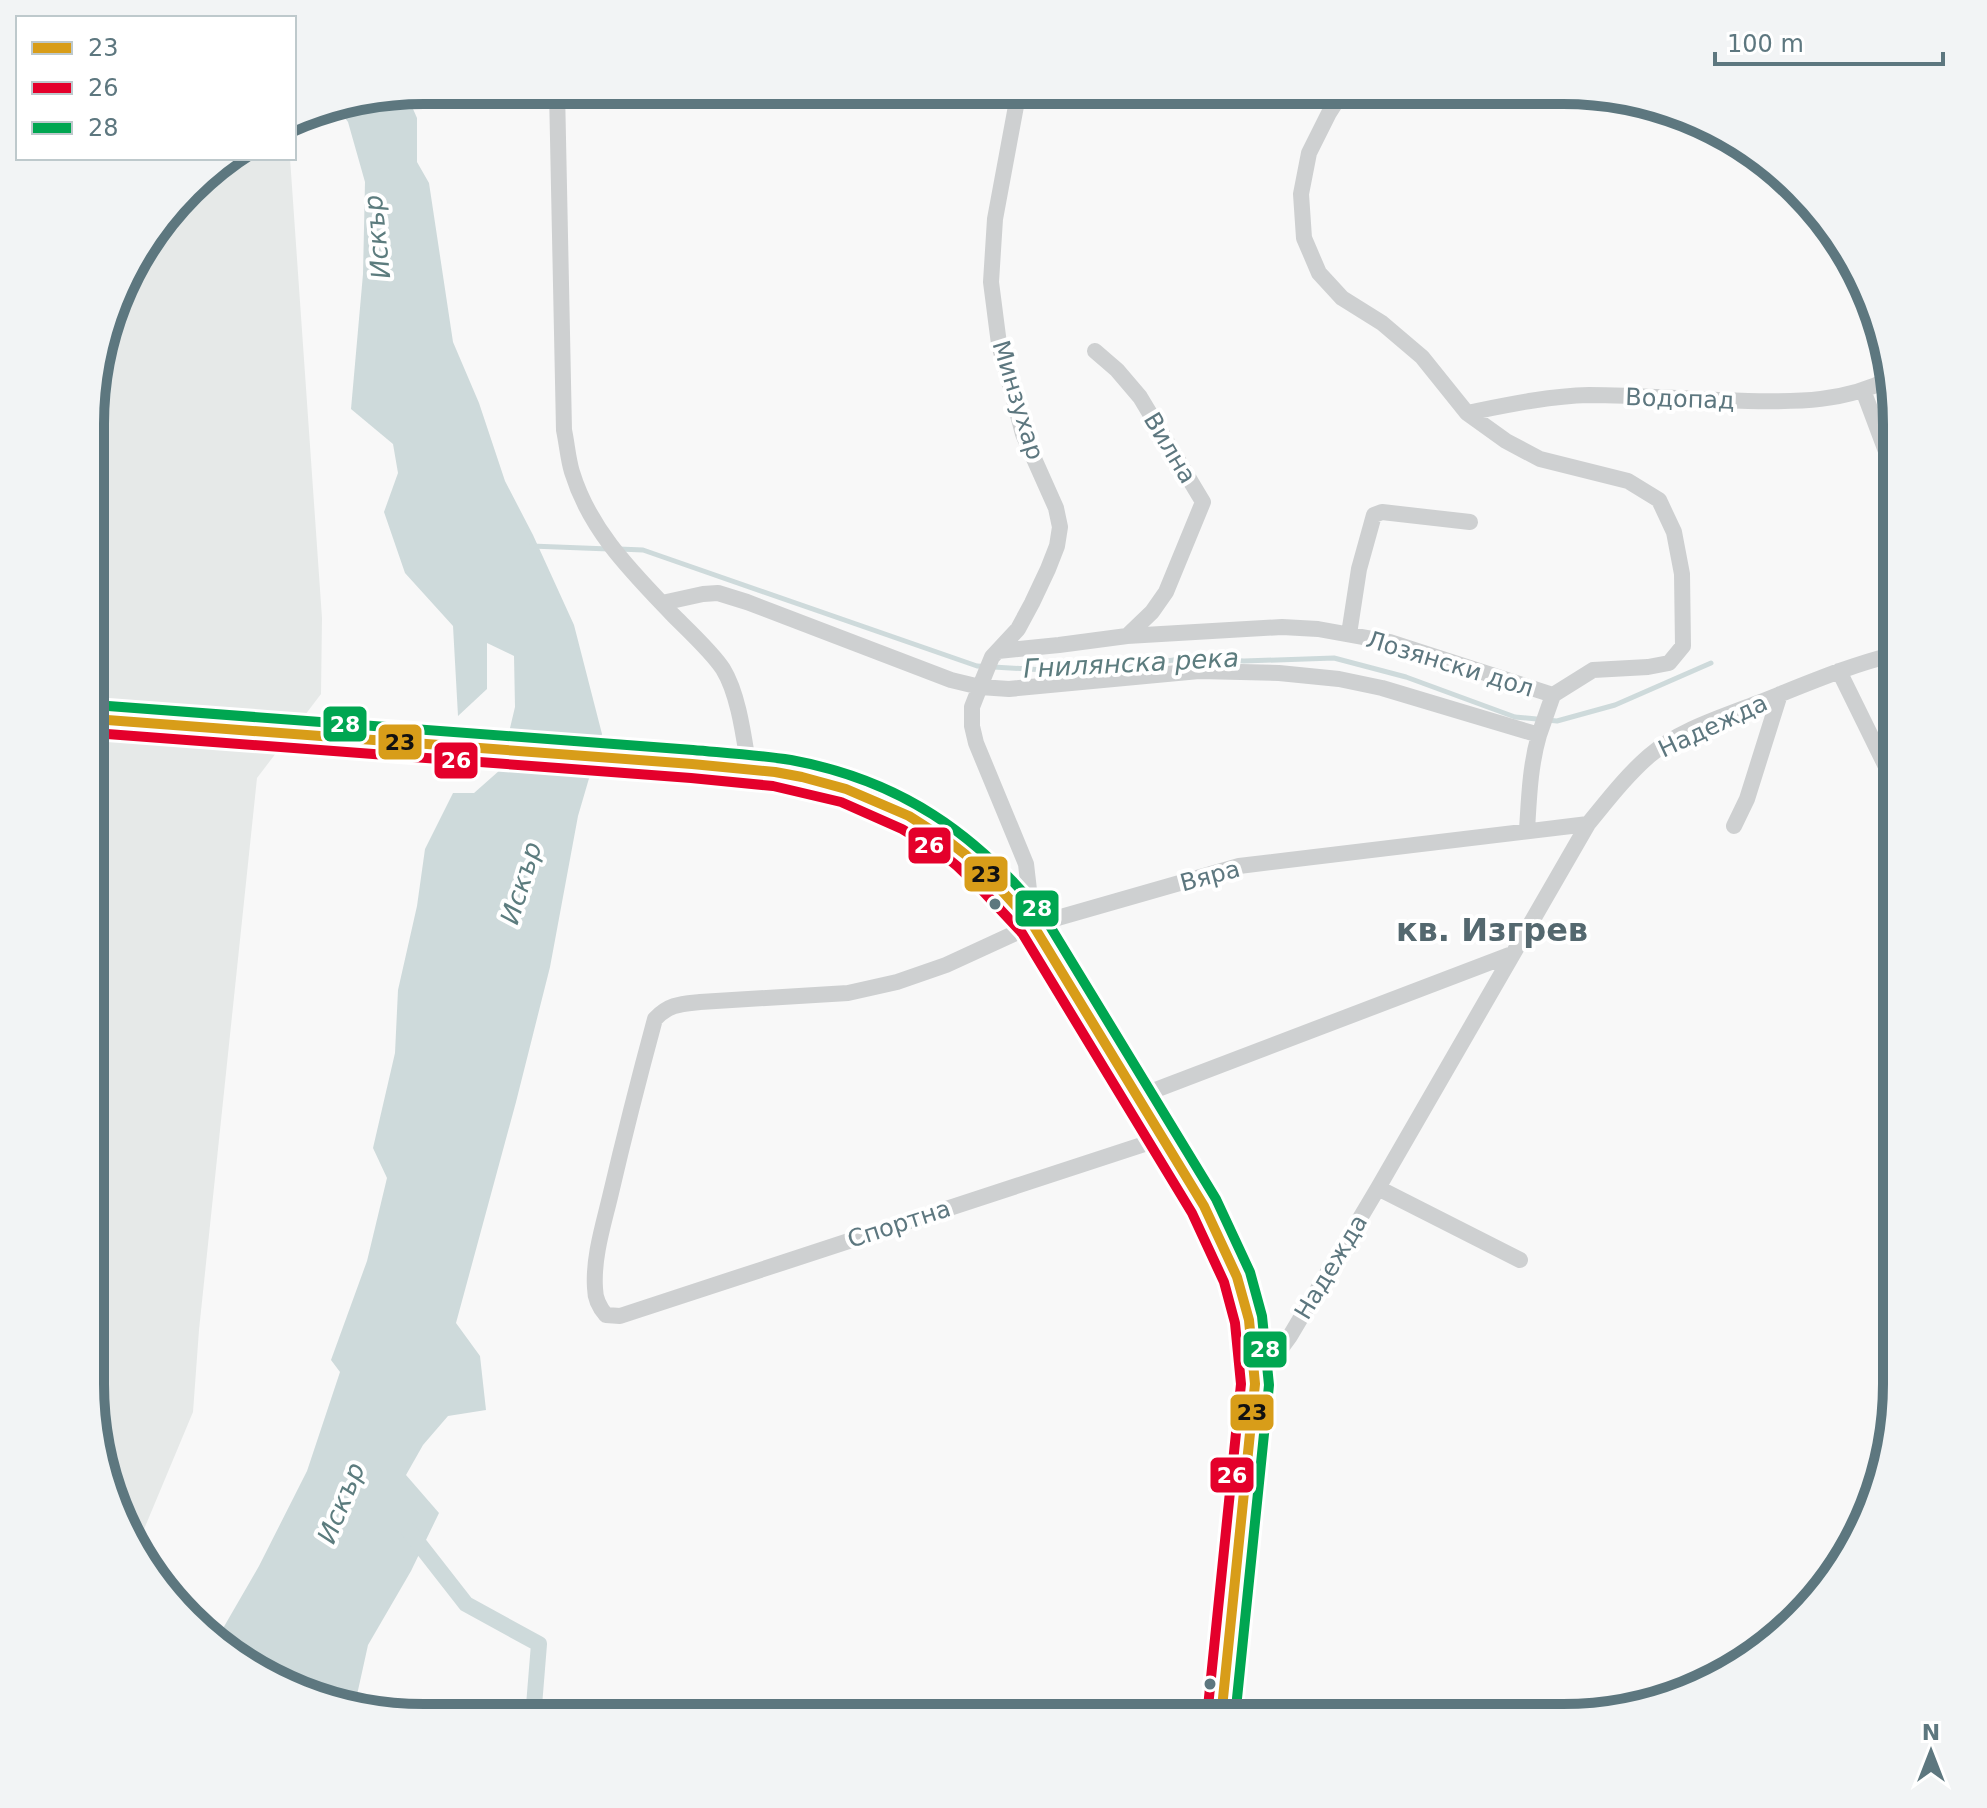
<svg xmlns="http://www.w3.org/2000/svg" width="1987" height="1808" viewBox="0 0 1987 1808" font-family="'DejaVu Sans',sans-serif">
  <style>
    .built { fill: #e6e9e8 }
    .water { fill: #cedadb }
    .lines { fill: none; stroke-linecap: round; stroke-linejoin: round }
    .stream { stroke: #cedadb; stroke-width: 5 }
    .canal { stroke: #cedadb; stroke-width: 16 }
    .minor { stroke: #ced0d1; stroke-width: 16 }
    .bus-1-casing { stroke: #fff; stroke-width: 16 }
    .bus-2-casing { stroke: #fff; stroke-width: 16 }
    .bus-3-casing { stroke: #fff; stroke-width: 16 }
    .bus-1 { stroke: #d89d19; stroke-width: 10 }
    .bus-2 { stroke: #e4002b; stroke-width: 10 }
    .bus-3 { stroke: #00a651; stroke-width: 10 }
    .bus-dot { fill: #5d777f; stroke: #fff; stroke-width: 3 }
    .labels { text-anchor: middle; stroke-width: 8; stroke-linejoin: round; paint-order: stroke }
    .street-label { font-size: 24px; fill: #5d777f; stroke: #fff }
    .water-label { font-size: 26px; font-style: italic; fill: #5c7c7e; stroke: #fff }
    .district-label { font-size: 32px; font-weight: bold; fill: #54686f; stroke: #fff }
    .rim { fill: none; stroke: #5d777f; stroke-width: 10 }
    .line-badge { stroke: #fff; stroke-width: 3 }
    .badge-label { font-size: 22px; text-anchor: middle; font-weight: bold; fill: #fff }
    .pale-badge-label { font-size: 22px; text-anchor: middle; font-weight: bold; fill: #111 }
  </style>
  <rect width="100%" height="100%" fill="#f8f8f8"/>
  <path class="built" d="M 229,158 L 290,158 L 322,618 L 321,694 L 257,778 L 199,1330 L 193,1412 L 137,1546 L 115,1511 L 91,1405 L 96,359 L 135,257 L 204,173 Z"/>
  <path class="water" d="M 406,93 L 417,118 L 417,162 L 429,183 L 453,342 L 479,403 L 505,481 L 533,535 L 574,625 L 602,734 L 578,816 L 550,967 L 516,1102 L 456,1323 L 480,1356 L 486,1410 L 448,1416 L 423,1445 L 406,1475 L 439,1513 L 411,1571 L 368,1645 L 355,1704 L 296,1692 L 218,1637 L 259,1566 L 307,1471 L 340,1372 L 331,1360 L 367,1261 L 387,1178 L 373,1148 L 395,1053 L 398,990 L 417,906 L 425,849 L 453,793 L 474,793 L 500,770 L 515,707 L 514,656 L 487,643 L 487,689 L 458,716 L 453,626 L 405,573 L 384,512 L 398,473 L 393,444 L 351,409 L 363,274 L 365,182 L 348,122 L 335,105 Z"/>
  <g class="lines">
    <path class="stream" d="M 531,546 L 609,549
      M 619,549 L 643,550 L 977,666 L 1061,671 L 1094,664 L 1117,669 L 1186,658 L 1244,661 L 1334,658 L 1406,677 L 1515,717 L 1557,721 L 1615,705 L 1711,663"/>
    <path class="canal" d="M 409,1531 L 466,1604 L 539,1644 L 533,1718"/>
    <path class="minor" d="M 557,90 L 564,430 C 567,444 568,459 572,472 C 590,531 632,572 673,615 C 687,629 713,653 723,669 C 739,695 744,739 749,769
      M 1019,90 L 995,219 L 991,282 L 999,344 L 1023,434 L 1056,508 L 1060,527 L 1057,546 L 1048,569 L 1032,603 L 1018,629 L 992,657 L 983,679 L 972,707 L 972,726 L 976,743 L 1026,864 L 1033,925 L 1204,1206 L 1237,1277 L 1249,1320 L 1255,1384 L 1221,1718
      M 1343,91 L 1329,113 L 1309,153 L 1301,194 L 1304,238 L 1319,273 L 1342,298 L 1382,323 L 1422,357 L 1467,413 L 1506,441 L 1540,459 L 1628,481 L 1659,500 L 1674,532 L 1682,574 L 1683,646 L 1669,663 L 1648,667 L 1593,670 L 1553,695
      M 1095,351 L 1117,370 L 1140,397 L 1203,502 L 1166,592 L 1152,612 L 1127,636
      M 1863,390 L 1896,478
      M 1467,413 C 1507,405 1548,396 1589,395 C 1641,395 1695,400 1748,401 C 1797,402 1846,402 1891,378
      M 662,603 L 703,594 L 718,593 L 747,602 L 951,680 L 980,687 L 1009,689 L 1199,671 L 1279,673 L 1339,679 L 1382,688 L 1539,735 L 1553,695
      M 1349,634 L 1359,569 L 1374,515 L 1382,512 L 1470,522
      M 998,651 L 1059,645 L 1127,636 L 1282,627 L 1318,629 L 1390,642 L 1553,695
      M 1839,671 L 1897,789
      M 94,719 L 692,764 C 729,767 766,769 801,777 C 860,789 920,816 966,855 C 990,876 1012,900 1033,925
      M 1734,826 L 1747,799 L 1780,694
      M 1527,830 C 1529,798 1530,766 1539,735
      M 1137,1097 L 1512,954
      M 1163,1138 L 620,1316 L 606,1315 C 599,1307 595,1299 595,1288 C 593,1258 603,1226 610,1197 C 624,1137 639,1078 655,1019 C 669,1004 681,1004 700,1002 L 848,993 L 897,982 L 946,965 L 1033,925 L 1239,866 L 1588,824
      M 1378,1188 L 1520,1260
      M 1255,1384 L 1290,1336 L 1378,1188 L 1588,824 C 1607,801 1626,776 1649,756 C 1679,730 1722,717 1758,703 C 1804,685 1849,665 1896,654"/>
    <g class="bus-1-casing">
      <path id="bus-1" d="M 94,719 L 692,764 L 775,772 L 802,777 L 846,789 L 909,816 L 948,841 L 966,855 L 992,880 L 1033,925 L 1204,1206 L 1237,1277 L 1249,1320 L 1255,1384 L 1221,1718"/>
    </g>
    <g class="bus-2-casing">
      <path id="bus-2" d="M 94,733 L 691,778 L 773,786 L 841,802 L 902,829 L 940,852 L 957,866 L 982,890 L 1022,933 L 1192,1213 L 1224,1282 L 1235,1323 L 1241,1384 L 1207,1717"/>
    </g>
    <g class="bus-3-casing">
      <path id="bus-3" d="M 95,705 L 693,750 C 726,753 758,755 791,760 C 900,780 976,833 1045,918 L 1216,1199 L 1250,1272 L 1262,1316 L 1269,1385 L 1235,1718"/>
    </g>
    <use href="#bus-1" class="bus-1"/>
    <use href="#bus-2" class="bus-2"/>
    <use href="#bus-3" class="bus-3"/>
  </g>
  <g class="bus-dot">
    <circle cx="995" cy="904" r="7"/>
    <circle cx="1210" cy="1684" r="7"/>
  </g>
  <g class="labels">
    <g class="street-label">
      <text transform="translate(1680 399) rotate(2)" y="8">Водопад</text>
      <text transform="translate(1018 400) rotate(73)" y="8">Минзухар</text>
      <text transform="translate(1170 448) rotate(59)" y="8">Вилна</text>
      <text transform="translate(1450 664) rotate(17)" y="8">Лозянски дол</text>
      <text transform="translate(1713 726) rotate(-25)" y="8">Надежда</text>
      <text transform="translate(1210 876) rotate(-15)" y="8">Вяра</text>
      <text transform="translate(899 1224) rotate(-18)" y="8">Спортна</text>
      <text transform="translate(1331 1267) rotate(-59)" y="8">Надежда</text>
    </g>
    <g class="water-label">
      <text transform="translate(377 237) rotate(-96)" y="9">Искър</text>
      <text transform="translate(1131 663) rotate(-3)" y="9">Гнилянска река</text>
      <text transform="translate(521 883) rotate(-73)" y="9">Искър</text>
      <text transform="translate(341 1503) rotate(-68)" y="9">Искър</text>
    </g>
    <g class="district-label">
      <text x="1492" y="941">кв. Изгрев</text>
    </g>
  </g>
  <path d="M0 0H1987V1808H0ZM424 104H1563A320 320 0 0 1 1883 424V1384A320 320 0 0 1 1563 1704H424A320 320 0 0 1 104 1384V424A320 320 0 0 1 424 104Z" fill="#f2f4f5" fill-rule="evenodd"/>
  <path class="rim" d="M424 104H1563A320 320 0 0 1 1883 424V1384A320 320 0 0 1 1563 1704H424A320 320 0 0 1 104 1384V424A320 320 0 0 1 424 104Z"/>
  <g class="line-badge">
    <rect x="322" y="705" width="46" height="38" rx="8" fill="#00a651"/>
    <rect x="377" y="723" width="46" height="38" rx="8" fill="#d89d19"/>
    <rect x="433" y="741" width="46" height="39" rx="8" fill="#e4002b"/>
    <rect x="907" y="826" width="45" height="39" rx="8" fill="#e4002b"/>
    <rect x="963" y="855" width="46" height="38" rx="8" fill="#d89d19"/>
    <rect x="1014" y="889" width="46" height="39" rx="8" fill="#00a651"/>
    <rect x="1242" y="1330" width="46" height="39" rx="8" fill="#00a651"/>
    <rect x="1229" y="1393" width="46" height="39" rx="8" fill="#d89d19"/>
    <rect x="1209" y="1456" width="46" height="38" rx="8" fill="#e4002b"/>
  </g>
  <g class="badge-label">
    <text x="345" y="732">28</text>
    <text x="456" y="768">26</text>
    <text x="929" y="853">26</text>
    <text x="1037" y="916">28</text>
    <text x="1265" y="1357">28</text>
    <text x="1232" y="1483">26</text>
  </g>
  <g class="pale-badge-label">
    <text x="400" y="750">23</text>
    <text x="986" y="882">23</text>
    <text x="1252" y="1420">23</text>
  </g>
  <rect x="16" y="16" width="280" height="144" fill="#ffffff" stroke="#bec9cc" stroke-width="2"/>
  <rect x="32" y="42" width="40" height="12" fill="#d89d19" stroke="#bec9cc" stroke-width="2"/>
  <text x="88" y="56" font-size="24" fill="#5d777f">23</text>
  <rect x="32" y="82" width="40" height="12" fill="#e4002b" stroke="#bec9cc" stroke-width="2"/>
  <text x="88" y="96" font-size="24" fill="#5d777f">26</text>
  <rect x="32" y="122" width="40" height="12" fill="#00a651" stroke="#bec9cc" stroke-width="2"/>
  <text x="88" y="136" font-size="24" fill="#5d777f">28</text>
  <g transform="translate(1931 1752)" stroke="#ffffff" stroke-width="6" paint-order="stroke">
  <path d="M0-6L14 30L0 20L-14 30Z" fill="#5d777f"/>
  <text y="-12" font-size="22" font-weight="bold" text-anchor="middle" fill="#5d777f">N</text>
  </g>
  <path d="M1715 52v12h228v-12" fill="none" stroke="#5d777f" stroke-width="4"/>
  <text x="1727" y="52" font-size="24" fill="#5d777f" stroke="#ffffff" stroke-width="6" paint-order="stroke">100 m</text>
</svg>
